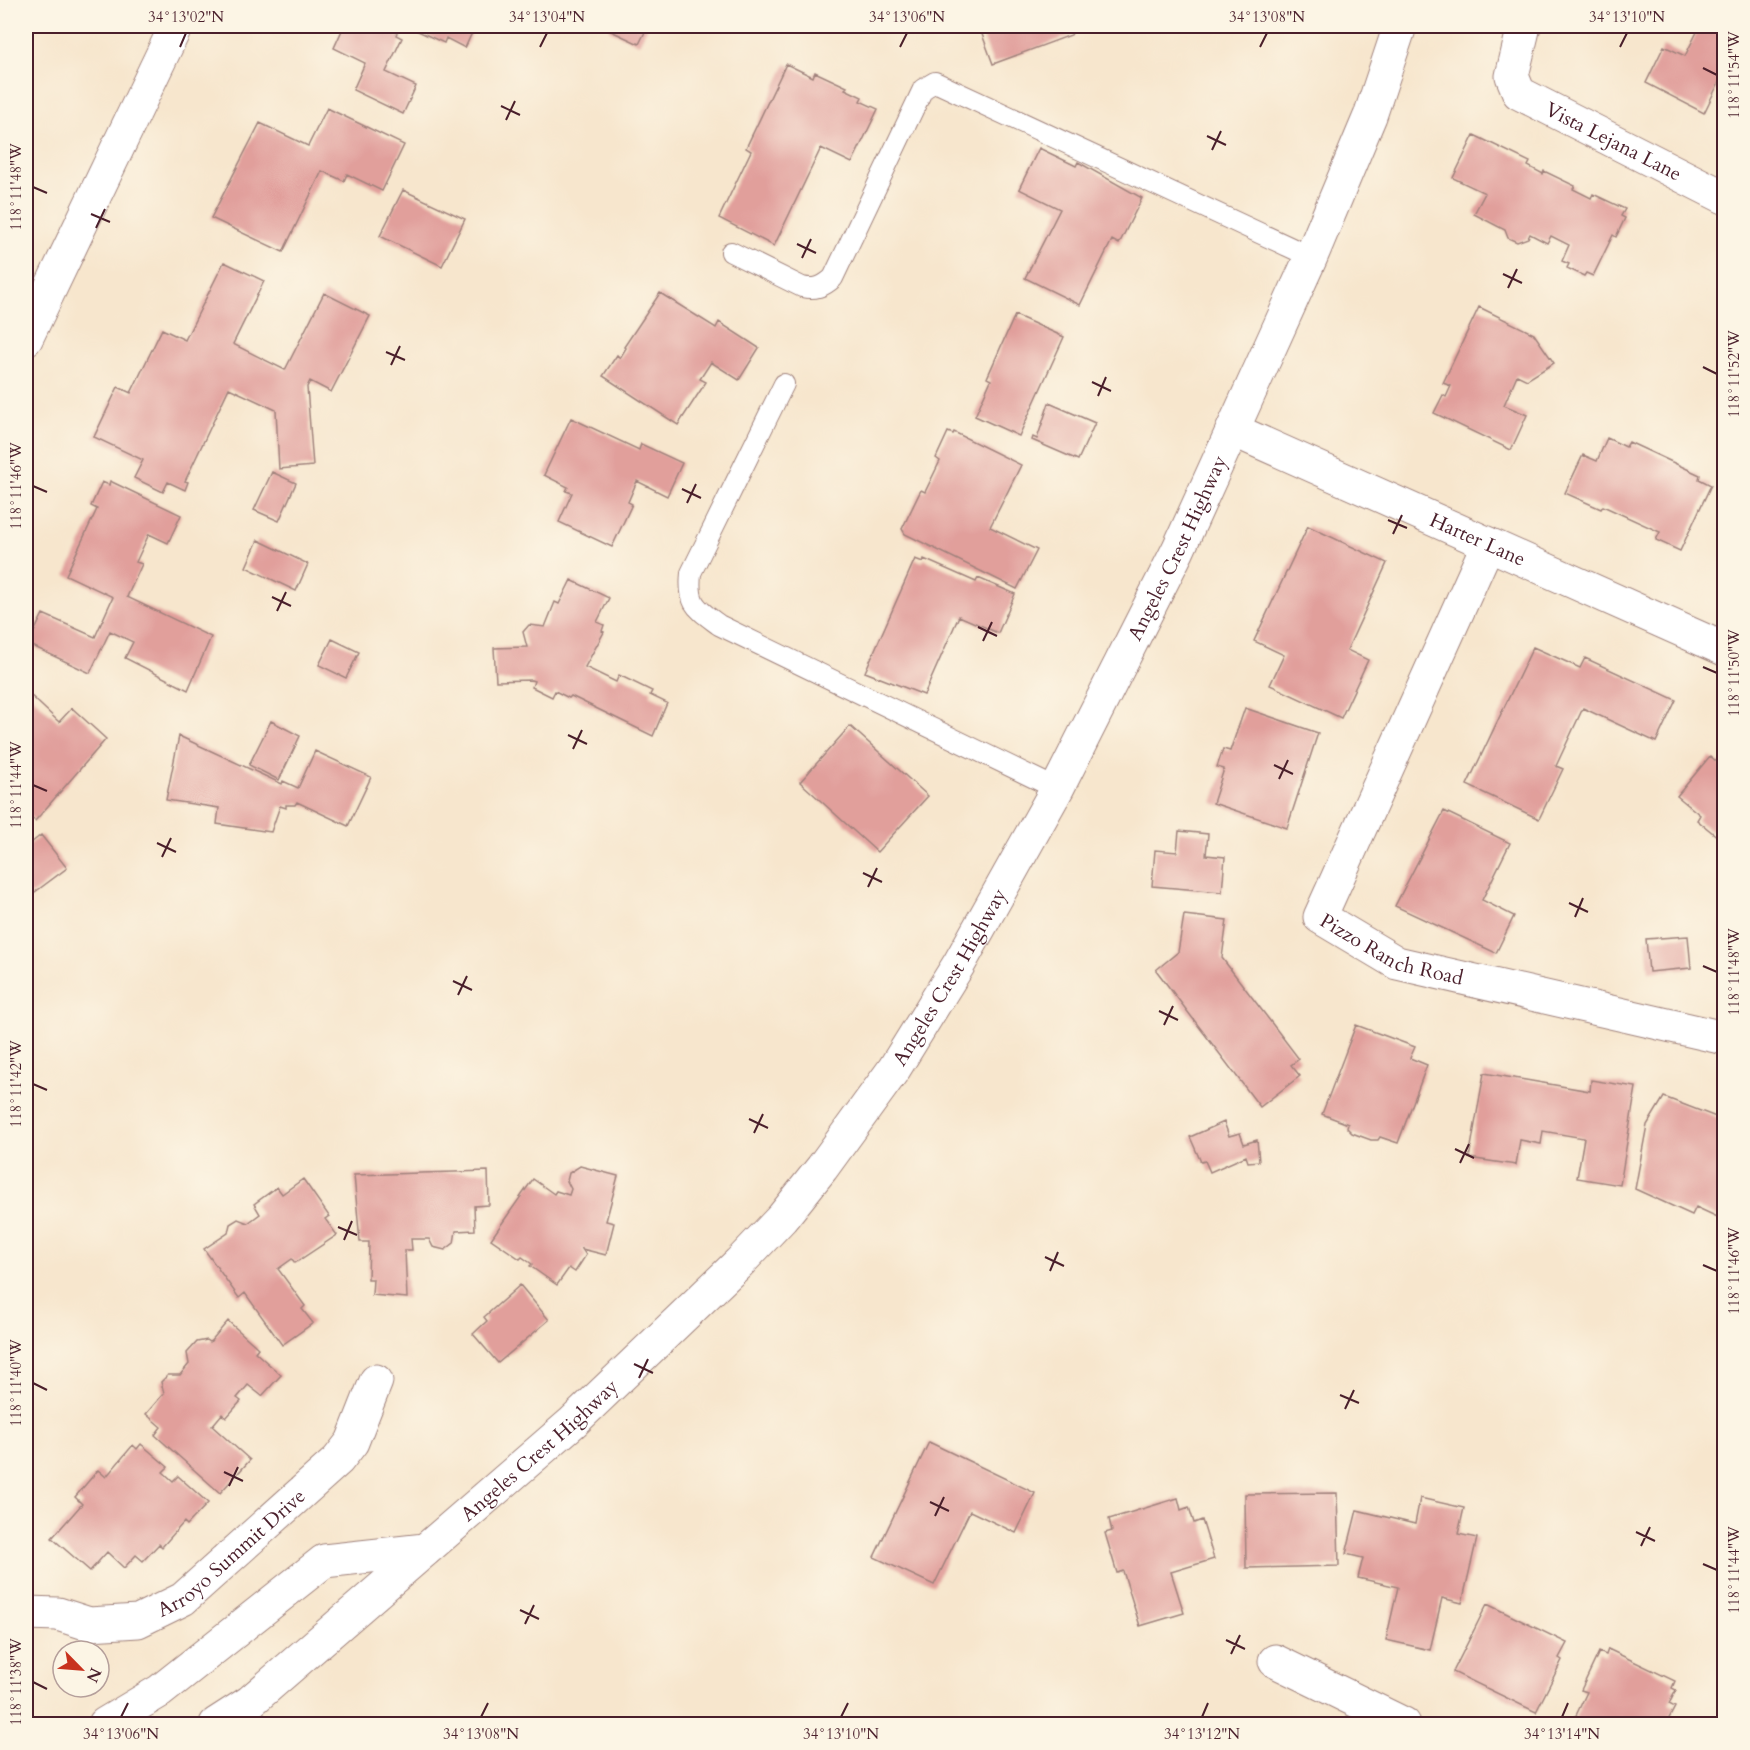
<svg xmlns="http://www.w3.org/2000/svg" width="1750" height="1750" viewBox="0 0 1750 1750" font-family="Cardo,serif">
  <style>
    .building { fill: #e19f9b }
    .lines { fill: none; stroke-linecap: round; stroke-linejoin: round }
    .lane-casing { stroke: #a0827c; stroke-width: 22 }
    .street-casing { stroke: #a0827c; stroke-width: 35 }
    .primary-casing { stroke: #a0827c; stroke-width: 35 }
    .lane { stroke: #fff; stroke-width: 20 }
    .street { stroke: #fff; stroke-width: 33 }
    .primary { stroke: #fff; stroke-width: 33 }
    .ticks { fill: none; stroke: #4a1f2b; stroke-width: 2 }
    .labels { text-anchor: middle; stroke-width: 5; stroke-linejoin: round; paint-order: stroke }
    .street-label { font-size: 20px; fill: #4a1f2b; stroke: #fcf5e5 }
    .neatline { fill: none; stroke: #4a1f2b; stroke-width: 2 }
    .ticks-label { font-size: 15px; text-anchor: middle; fill: #4a1f2b }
  </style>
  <rect width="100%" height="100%" fill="#fcf5e5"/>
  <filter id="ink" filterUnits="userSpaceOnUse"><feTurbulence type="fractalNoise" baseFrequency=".0167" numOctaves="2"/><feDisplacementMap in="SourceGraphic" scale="12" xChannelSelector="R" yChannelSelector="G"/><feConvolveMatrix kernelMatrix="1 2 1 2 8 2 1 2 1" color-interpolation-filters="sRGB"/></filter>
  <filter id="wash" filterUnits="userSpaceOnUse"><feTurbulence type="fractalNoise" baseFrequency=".008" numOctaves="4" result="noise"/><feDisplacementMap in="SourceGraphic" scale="24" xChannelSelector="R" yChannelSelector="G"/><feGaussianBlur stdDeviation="1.35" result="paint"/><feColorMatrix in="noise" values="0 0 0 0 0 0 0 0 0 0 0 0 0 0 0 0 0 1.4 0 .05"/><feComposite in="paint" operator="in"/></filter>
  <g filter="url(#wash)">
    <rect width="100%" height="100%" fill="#f7e6cd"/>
    <g id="blocks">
      <path class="building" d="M 344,26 L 400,26 L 396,35 L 402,38 L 386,72 L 416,86 L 403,114 L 353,90 L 365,63 L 334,48 Z
        M 407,26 L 475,26 L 465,48 L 446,38 L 444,43 Z
        M 610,26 L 648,26 L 639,44 L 609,30 Z
        M 979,26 L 1076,26 L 1071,35 L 993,64 Z
        M 1700,26 L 1724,26 L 1724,78 L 1720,80 L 1704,113 L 1646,83 L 1664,46 L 1685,56 Z
        M 786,64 L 813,77 L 815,72 L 847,87 L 845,89 L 862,97 L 860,101 L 878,109 L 852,163 L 821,148 L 774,246 L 719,218 L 751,151 L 746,148 Z
        M 327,108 L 404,145 L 382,191 L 347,174 L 344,181 L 322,171 L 283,252 L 211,218 L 260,123 L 308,146 Z
        M 1474,135 L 1530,162 L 1528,166 L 1543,174 L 1544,171 L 1575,186 L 1573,189 L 1591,198 L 1593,194 L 1625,209 L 1621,216 L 1625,218 L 1616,237 L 1613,235 L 1593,276 L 1586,273 L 1584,276 L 1567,268 L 1569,264 L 1562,261 L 1569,245 L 1551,236 L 1547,243 L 1530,234 L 1528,238 L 1517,242 L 1508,238 L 1505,230 L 1474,214 L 1485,193 L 1453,178 Z
        M 1039,148 L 1076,166 L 1078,162 L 1142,198 L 1119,244 L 1112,240 L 1080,305 L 1025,278 L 1060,209 L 1019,189 Z
        M 403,190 L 465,219 L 442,266 L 380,236 Z
        M 224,262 L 264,281 L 233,344 L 285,370 L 324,293 L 370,316 L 331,392 L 310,381 L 307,387 L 313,466 L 279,469 L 276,410 L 229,388 L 185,481 L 188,482 L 185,490 L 168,482 L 163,492 L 134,478 L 143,460 L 94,437 L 118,387 L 131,393 L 162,329 L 185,340 Z
        M 660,293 L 716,328 L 719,322 L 759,348 L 739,380 L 711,362 L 700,379 L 706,382 L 678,425 L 603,376 L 617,355 L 620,358 L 626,348 L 624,347 Z
        M 1479,307 L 1534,334 L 1554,363 L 1527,380 L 1517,375 L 1504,405 L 1527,415 L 1511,450 L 1434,413 L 1443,395 L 1446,397 L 1451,386 L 1443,383 Z
        M 1015,315 L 1064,337 L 1019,436 L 975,416 L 991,380 L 987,378 Z
        M 1049,403 L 1095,423 L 1078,460 L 1032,440 L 1033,437 L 1037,439 Z
        M 571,418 L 639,450 L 641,444 L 682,463 L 667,496 L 637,481 L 628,502 L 632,504 L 612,547 L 559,522 L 572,493 L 566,491 L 568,487 L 544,475 Z
        M 948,432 L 953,434 L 954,432 L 1021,465 L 990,527 L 1037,550 L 1017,589 L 905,534 L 902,529 L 921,490 L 925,492 L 940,461 L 936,458 Z
        M 1607,438 L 1626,447 L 1629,442 L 1700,475 L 1699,479 L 1711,485 L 1680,551 L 1656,540 L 1660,532 L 1603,506 L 1601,509 L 1565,493 L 1583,455 L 1597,461 Z
        M 272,472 L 296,483 L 279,521 L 254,510 Z
        M 110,481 L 181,515 L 168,543 L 149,534 L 136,562 L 142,564 L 127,597 L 211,637 L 188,690 L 125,658 L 133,642 L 110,631 L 90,673 L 28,644 L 43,614 L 95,637 L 113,597 L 66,575 L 97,509 L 91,506 L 102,482 L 109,485 Z
        M 1308,526 L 1387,563 L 1347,650 L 1368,660 L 1341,718 L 1270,685 L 1284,655 L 1254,641 Z
        M 258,540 L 308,564 L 296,591 L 246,567 Z
        M 915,559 L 923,562 L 924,559 L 976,582 L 978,578 L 1015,594 L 998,633 L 959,616 L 924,695 L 865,672 Z
        M 571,580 L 609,598 L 597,622 L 604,625 L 602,631 L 604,632 L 585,667 L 616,682 L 619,675 L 652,691 L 650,695 L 667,703 L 653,736 L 571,696 L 569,698 L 555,691 L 552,697 L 532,687 L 534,681 L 531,680 L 496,681 L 494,648 L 527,647 L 523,632 L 529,625 L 545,627 L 555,602 L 559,604 Z
        M 332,639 L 359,652 L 346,678 L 319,665 Z
        M 1533,647 L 1580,668 L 1585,658 L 1676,700 L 1656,742 L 1583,708 L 1556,766 L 1563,769 L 1539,819 L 1467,785 Z
        M 26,691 L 59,722 L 72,708 L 106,739 L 35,821 L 26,813 Z
        M 1245,708 L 1318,733 L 1287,828 L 1213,803 L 1224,769 L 1217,767 L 1223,749 L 1230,751 Z
        M 271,721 L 300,736 L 279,780 L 249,765 Z
        M 850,726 L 928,796 L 877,852 L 800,782 Z
        M 179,736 L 282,784 L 283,781 L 298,788 L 315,751 L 371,777 L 348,826 L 297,802 L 295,805 L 286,805 L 286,808 L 280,806 L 271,832 L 217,824 L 219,808 L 166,800 Z
        M 1710,756 L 1724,768 L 1724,842 L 1697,820 L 1700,815 L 1677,796 Z
        M 1444,811 L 1510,843 L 1482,900 L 1514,916 L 1496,953 L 1395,906 Z
        M 1179,831 L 1208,834 L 1206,855 L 1225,857 L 1222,892 L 1152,886 L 1155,850 L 1177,852 Z
        M 41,835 L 67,868 L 31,895 L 26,888 L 26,847 Z
        M 1184,915 L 1227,920 L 1222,958 L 1299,1059 L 1291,1065 L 1300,1076 L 1260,1107 L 1156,970 L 1178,952 Z
        M 1688,936 L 1691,968 L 1649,972 L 1646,939 Z
        M 1356,1025 L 1415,1047 L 1410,1058 L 1427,1065 L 1398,1143 L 1380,1137 L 1378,1140 L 1371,1140 L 1352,1133 L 1347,1128 L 1348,1124 L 1322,1114 Z
        M 1484,1073 L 1590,1091 L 1591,1080 L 1636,1087 L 1620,1185 L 1577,1178 L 1584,1138 L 1543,1131 L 1541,1144 L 1520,1140 L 1516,1165 L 1469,1158 Z
        M 1664,1097 L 1724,1120 L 1724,1220 L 1696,1207 L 1692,1215 L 1635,1189 L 1647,1125 Z
        M 1224,1122 L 1229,1136 L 1240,1133 L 1244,1144 L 1257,1140 L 1259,1161 L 1248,1162 L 1246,1156 L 1210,1172 L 1205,1161 L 1201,1162 L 1190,1137 Z
        M 580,1166 L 618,1176 L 606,1221 L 614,1223 L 606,1255 L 582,1249 L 586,1255 L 575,1272 L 569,1268 L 557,1285 L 530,1266 L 532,1264 L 522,1257 L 520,1259 L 491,1239 L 533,1179 L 554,1194 L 556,1191 L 569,1195 L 571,1189 L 567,1181 L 569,1173 Z
        M 488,1171 L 489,1205 L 474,1206 L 475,1230 L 456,1231 L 454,1243 L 445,1250 L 433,1247 L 429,1239 L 411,1239 L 412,1250 L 405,1250 L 407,1298 L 372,1295 L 373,1279 L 368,1279 L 369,1242 L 360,1242 L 354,1175 Z
        M 303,1179 L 329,1216 L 325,1219 L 337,1235 L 295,1263 L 292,1259 L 278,1269 L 305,1306 L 302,1309 L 313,1323 L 282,1345 L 245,1293 L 239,1298 L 204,1249 L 228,1233 L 230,1224 L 238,1219 L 248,1223 L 260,1214 L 254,1204 L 277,1187 L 282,1194 Z
        M 520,1285 L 549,1320 L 498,1363 L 473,1334 L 487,1321 L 484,1317 Z
        M 228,1321 L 258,1348 L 255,1352 L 281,1375 L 262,1396 L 248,1385 L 237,1398 L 241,1401 L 226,1418 L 222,1414 L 212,1426 L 250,1460 L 220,1493 L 155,1435 L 161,1427 L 146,1414 L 164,1393 L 161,1382 L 168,1375 L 180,1375 L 189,1364 L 187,1353 L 197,1342 L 207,1340 L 210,1342 Z
        M 929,1442 L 1035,1493 L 1016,1533 L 970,1511 L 934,1585 L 874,1557 Z
        M 141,1444 L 168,1467 L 163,1472 L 173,1481 L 178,1476 L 208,1503 L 187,1525 L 184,1522 L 162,1547 L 159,1544 L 143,1561 L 136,1555 L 124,1568 L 107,1552 L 90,1571 L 52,1538 L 82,1504 L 75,1497 L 98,1470 L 106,1477 L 133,1445 L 137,1449 Z
        M 1337,1493 L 1339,1566 L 1246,1568 L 1245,1494 Z
        M 1178,1498 L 1181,1510 L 1189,1507 L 1194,1523 L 1202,1520 L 1214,1559 L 1171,1572 L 1184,1613 L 1140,1626 L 1123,1571 L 1117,1573 L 1105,1533 L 1112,1531 L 1109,1519 Z
        M 1420,1498 L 1464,1508 L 1458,1534 L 1477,1538 L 1462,1603 L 1442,1598 L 1430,1650 L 1386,1640 L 1398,1587 L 1358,1578 L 1363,1558 L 1346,1554 L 1357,1510 L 1415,1524 Z
        M 1487,1604 L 1567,1643 L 1559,1658 L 1562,1660 L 1536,1712 L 1453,1672 Z
        M 1608,1649 L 1675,1681 L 1672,1688 L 1676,1690 L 1669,1704 L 1675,1707 L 1666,1724 L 1572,1724 L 1587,1692 L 1581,1690 L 1599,1652 L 1606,1655 Z"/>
    </g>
  </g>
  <g filter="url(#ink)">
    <use href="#blocks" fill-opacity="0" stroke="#a0827c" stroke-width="1.5"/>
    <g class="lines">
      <g class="lane-casing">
        <path id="lane" d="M 731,252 L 802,287 C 815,290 823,287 833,278 L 923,89 L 935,82 L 1311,257
          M 784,384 L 691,573 C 688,604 695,607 719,625 L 1057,789"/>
      </g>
      <g class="street-casing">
        <g id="street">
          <path id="s1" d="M 1524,26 L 1512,76 L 1519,93 L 1724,197"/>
          <path d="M 26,339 L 176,26"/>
          <path id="s2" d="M 1233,430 L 1724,649"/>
          <path id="s3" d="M 1488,544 L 1320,917 L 1397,963 L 1724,1038"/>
          <path id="s4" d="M 26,1613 L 58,1614 L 89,1624 L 138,1621 L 183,1599 L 338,1460 L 352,1442 L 376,1381"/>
          <path d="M 1275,1661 L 1404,1724"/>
        </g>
      </g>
      <g class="primary-casing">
        <g id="primary">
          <path d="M 105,1724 L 160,1691 L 324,1561 L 425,1550"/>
          <path id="s5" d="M 216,1724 L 250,1702 L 573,1422 L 739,1263 L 782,1218 L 822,1168 L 894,1069 L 959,964 L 1057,789 L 1178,550 L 1311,257 L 1370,116 L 1400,26"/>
        </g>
      </g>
      <use href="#lane" class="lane"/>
      <use href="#street" class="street"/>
      <use href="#primary" class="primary"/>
    </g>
  </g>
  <path class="ticks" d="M 180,47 L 186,33M 540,47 L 547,33M 900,47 L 907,33M 1260,47 L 1267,33M 1620,47 L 1627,33M 1703,68 L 1717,75M 501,106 L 520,115M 506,120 L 515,101M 1207,136 L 1226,145M 1212,150 L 1221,131M 33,187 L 47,193M 91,214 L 110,222M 96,228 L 105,209M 797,244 L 816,253M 802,258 L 811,239M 1503,274 L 1522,283M 1508,288 L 1517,269M 386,352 L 405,360M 391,365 L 400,346M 1703,367 L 1717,374M 1092,382 L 1111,391M 1098,396 L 1106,377M 33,486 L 47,492M 682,489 L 701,498M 687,503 L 696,484M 1388,520 L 1407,528M 1393,534 L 1402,515M 272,597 L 291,606M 277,611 L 286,592M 978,627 L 997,636M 983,641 L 992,622M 1703,667 L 1717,673M 568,735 L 587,744M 573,749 L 582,730M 1274,765 L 1293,774M 1279,779 L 1288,760M 33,785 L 47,791M 157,843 L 176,852M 162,857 L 171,838M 863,873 L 882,882M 868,887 L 877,868M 1569,903 L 1588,912M 1575,917 L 1583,898M 1703,966 L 1717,972M 453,981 L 472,990M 458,995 L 467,976M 1159,1011 L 1178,1020M 1164,1025 L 1173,1006M 33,1084 L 47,1090M 749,1119 L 768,1128M 754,1133 L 763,1114M 1455,1149 L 1474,1158M 1460,1163 L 1469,1144M 338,1227 L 357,1235M 344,1240 L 352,1221M 1045,1257 L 1064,1266M 1703,1265 L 1717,1271M 1050,1271 L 1058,1252M 634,1364 L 653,1373M 639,1378 L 648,1359M 33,1383 L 47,1390M 1340,1395 L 1359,1403M 1345,1409 L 1354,1390M 224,1472 L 243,1481M 229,1486 L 238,1467M 930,1502 L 949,1511M 935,1516 L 944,1497M 1636,1532 L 1655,1541M 1641,1546 L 1650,1527M 1703,1564 L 1717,1570M 520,1610 L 539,1619M 525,1624 L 534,1605M 1226,1640 L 1245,1649M 1231,1654 L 1240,1635M 33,1682 L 47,1689M 121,1717 L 128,1703M 481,1717 L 488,1703M 841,1717 L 848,1703M 1202,1717 L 1208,1703M 1562,1717 L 1568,1703"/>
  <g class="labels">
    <g class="street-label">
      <text dy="7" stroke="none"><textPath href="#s1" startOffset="176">Vista Lejana Lane</textPath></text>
      <text dy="7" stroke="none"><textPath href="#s2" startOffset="268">Harter Lane</textPath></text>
      <text dy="7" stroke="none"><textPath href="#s5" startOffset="1540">Angeles Crest Highway</textPath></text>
      <text dy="7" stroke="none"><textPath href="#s3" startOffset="489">Pizzo Ranch Road</textPath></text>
      <text dy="7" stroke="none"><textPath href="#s5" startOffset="1054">Angeles Crest Highway</textPath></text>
      <text dy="7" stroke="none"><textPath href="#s5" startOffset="424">Angeles Crest Highway</textPath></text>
      <text dy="7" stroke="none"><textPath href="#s4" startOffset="230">Arroyo Summit Drive</textPath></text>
    </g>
  </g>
  <rect width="1750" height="1750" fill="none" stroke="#fcf5e5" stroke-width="66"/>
  <g transform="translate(81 1669) rotate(115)"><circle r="28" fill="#fcf5e5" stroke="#b59f9b" stroke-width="1.5"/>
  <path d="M0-4.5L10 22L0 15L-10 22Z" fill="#c8321e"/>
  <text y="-9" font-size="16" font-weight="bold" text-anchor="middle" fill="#4a1f2b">N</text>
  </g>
  <rect x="33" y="33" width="1684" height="1684" class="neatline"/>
  <g class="ticks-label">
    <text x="186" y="22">34°13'02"N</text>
    <text x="547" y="22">34°13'04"N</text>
    <text x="907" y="22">34°13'06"N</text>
    <text x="1267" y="22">34°13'08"N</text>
    <text x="1627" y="22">34°13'10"N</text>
    <text transform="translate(1734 75) rotate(-90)" y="5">118°11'54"W</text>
    <text transform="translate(16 187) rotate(-90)" y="5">118°11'48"W</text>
    <text transform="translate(1734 374) rotate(-90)" y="5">118°11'52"W</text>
    <text transform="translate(16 486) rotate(-90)" y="5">118°11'46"W</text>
    <text transform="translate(1734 673) rotate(-90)" y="5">118°11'50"W</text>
    <text transform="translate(16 785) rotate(-90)" y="5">118°11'44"W</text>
    <text transform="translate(1734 972) rotate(-90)" y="5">118°11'48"W</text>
    <text transform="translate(16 1084) rotate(-90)" y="5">118°11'42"W</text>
    <text transform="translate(1734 1271) rotate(-90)" y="5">118°11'46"W</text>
    <text transform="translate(16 1383) rotate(-90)" y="5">118°11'40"W</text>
    <text transform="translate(1734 1570) rotate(-90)" y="5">118°11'44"W</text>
    <text transform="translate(16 1682) rotate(-90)" y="5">118°11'38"W</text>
    <text x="121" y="1739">34°13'06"N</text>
    <text x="481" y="1739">34°13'08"N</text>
    <text x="841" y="1739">34°13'10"N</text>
    <text x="1202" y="1739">34°13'12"N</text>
    <text x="1562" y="1739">34°13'14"N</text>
  </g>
</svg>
